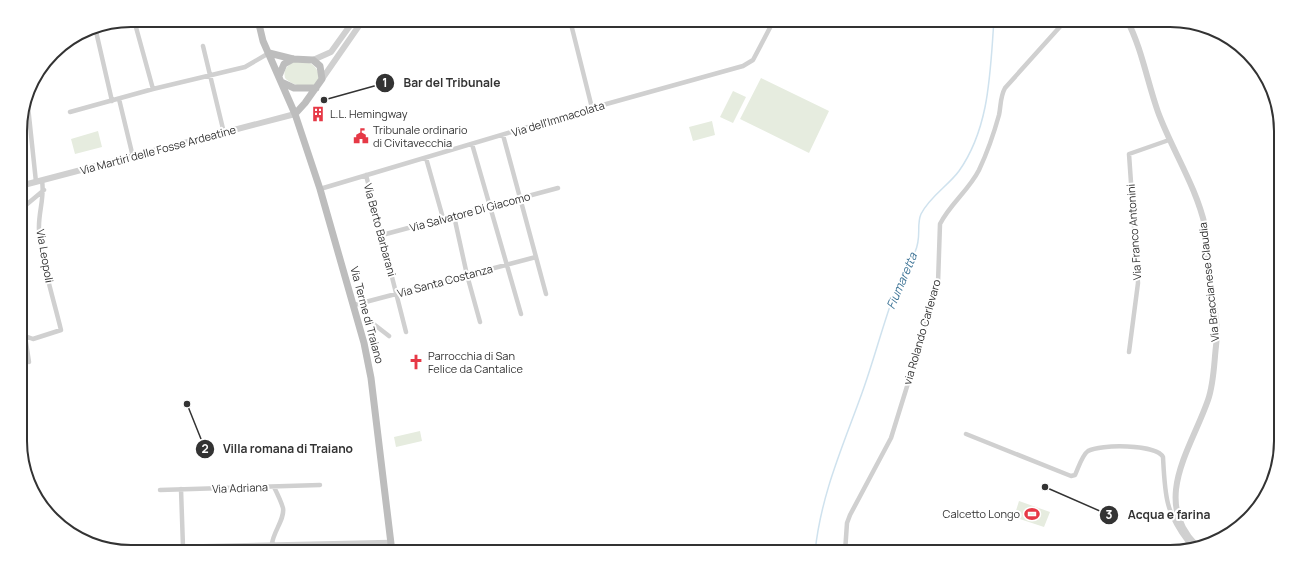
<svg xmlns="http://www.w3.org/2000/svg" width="1301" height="572" viewBox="0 0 1301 572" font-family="Manrope,sans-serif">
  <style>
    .green { fill: #e6ecdf }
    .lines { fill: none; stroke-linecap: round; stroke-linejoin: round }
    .stream { stroke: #cfe2ee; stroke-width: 1.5 }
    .minor { stroke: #d0d0d0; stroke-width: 4.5 }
    .tertiary { stroke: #d0d0d0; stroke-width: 6 }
    .secondary { stroke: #bdbdbd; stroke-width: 7 }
    .labels { text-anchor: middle; stroke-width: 4; stroke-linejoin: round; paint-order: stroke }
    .poi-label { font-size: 11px; fill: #333; stroke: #fff; text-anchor: start }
    .street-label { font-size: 11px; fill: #333; stroke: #fff }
    .water-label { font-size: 12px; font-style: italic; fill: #3f7597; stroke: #fff }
    .rim { fill: none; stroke: #333; stroke-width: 2 }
    .leader { fill: none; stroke: #333; stroke-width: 1.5 }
    .callout-dot { fill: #333; stroke: #fff; stroke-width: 1.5 }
    .mark-label { font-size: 12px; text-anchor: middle; font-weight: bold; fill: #fff }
    .callout-label { font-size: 12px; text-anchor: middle; font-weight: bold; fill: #333; stroke: #fff; stroke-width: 4; stroke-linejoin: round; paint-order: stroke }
  </style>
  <rect width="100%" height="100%" fill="#fff"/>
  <path class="green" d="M 293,62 C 309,61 315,62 320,77 C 319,79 316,83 314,85 C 306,89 290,84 285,78 C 283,70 287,66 293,62 Z
    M 761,78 L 829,111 L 809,153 L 740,119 Z
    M 733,91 L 746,97 L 733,123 L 720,117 Z
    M 712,121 L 715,135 L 693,141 L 689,127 Z
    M 98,131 L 102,147 L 75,154 L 71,139 Z
    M 420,431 L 422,441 L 396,447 L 394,437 Z
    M 1019,501 L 1050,512 L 1044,527 L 1014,517 Z"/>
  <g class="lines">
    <path class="stream" d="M 815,552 C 821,494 843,446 862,393 C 874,360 883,324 895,292 C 901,278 909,265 915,252 C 922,237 916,225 921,214 C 930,196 948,186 959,171 C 990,127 990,72 994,20"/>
    <path class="minor" d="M 134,20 L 153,89
      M 570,20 L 592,108
      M 95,27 L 112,101
      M 203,46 L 224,133
      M 27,97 L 36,182
      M 119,99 L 133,157
      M 70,112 L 153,89 L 245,67 L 269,53
      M 503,135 L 546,294
      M 472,144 L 521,314
      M 426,158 L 443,218
      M 366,175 L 406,332
      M 320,189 L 592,108 L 743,66 L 753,60 L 774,20
      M 20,210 L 44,190
      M 454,216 L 467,275 L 480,322
      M 382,235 L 558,188
      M 360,304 L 371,322 L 389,336
      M 354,305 L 536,257
      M 21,321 L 25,336 L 29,362
      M 25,336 L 33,339 L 61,330 C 53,297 42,264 39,230 C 38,213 45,197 42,181
      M 1129,352 L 1138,283 L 1129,154 L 1169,140
      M 966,434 L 1071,476 L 1075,475 C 1078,469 1082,455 1088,451 C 1100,444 1156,444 1163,457 C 1165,494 1165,512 1188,542
      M 181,489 L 183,547
      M 160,490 L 320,485
      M 272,544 C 273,532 285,519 283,508 C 281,501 277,493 274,487
      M 170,547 L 390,542
      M 1187,548 L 1188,542 L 1190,541
      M 845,552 L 847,523 L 850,515 L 891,438 L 918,351 L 938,283 L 940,224 C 950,204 969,190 979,170 C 987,153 994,133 999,115 C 1001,106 1000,97 1005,88 L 1066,20"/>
    <path class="tertiary" d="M 1127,20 C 1142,49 1147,81 1158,112 C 1172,150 1196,186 1205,226 C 1209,244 1206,262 1209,280 C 1213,302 1219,324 1216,346 C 1214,363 1214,383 1208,400 C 1192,447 1151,500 1196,545
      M 313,60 L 331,52 L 354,20
      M 322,79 L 363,20
      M 20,186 L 295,114"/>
    <path class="secondary" d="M 258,20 L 263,41 L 295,114 L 320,189 L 364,343 L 371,378 L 392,552
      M 269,53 L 293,59 L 313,60 L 320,66 L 322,79 L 305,103 L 295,114
      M 279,76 L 284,64 L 293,59
      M 281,82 L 294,88 L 316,88"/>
  </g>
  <defs>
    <g id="building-bare" transform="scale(1.2)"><path d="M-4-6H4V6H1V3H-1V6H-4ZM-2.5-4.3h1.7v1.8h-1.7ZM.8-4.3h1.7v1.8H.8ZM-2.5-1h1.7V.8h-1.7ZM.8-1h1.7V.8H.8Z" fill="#e63946" stroke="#fff" stroke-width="2.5" paint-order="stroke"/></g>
    <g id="civic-bare" transform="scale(1.2)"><path d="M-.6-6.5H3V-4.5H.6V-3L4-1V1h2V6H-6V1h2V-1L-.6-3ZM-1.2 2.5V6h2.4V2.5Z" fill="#e63946" stroke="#fff" stroke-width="2.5" paint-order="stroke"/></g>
    <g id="church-bare" transform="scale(1.2)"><path d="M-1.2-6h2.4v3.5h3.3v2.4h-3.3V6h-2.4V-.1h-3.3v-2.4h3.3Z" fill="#e63946" stroke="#fff" stroke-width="2.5" paint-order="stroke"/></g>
    <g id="stadium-bare" transform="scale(1.2)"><path d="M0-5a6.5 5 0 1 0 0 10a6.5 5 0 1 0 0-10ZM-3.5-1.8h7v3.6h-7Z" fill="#e63946" stroke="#fff" stroke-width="2.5" paint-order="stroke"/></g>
  </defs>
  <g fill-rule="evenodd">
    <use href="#building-bare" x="318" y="114"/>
    <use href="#civic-bare" x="361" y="136"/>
    <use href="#church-bare" x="416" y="362"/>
    <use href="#stadium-bare" x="1032" y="514"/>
  </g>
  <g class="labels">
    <g class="poi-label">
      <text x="330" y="118">L.L. Hemingway</text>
      <text x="373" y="134">Tribunale ordinario<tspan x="373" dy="13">di Civitavecchia</tspan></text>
      <text x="428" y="360">Parrocchia di San<tspan x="428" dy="13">Felice da Cantalice</tspan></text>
      <text x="1020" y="518" text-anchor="end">Calcetto Longo</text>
    </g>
    <g class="street-label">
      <text transform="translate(558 119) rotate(-17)" y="4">Via dell'Immacolata</text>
      <text transform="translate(158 150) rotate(-15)" y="4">Via Martiri delle Fosse Ardeatine</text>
      <text transform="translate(470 212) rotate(-15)" y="4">Via Salvatore Di Giacomo</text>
      <text transform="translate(380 230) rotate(75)" y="4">Via Berto Barbarani</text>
      <text transform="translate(1134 232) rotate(-94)" y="4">Via Franco Antonini</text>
      <text transform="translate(45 256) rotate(80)" y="4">Via Leopoli</text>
      <text transform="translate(445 281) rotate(-15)" y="4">Via Santa Costanza</text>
      <text transform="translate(1209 282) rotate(-96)" y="4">Via Braccianese Claudia</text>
      <text transform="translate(367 315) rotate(75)" y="4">Via Terme di Traiano</text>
      <text transform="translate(922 332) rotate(-74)" y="4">via Rolando Carlevaro</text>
      <text transform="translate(240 488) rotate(-2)" y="4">Via Adriana</text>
    </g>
    <g class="water-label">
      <text transform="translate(902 281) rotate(-67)" y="4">Fiumaretta</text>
    </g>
  </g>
  <path d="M0 0H1301V572H0ZM131 27H1170A104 104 0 0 1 1274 131V441A104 104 0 0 1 1170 545H131A104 104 0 0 1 27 441V131A104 104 0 0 1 131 27Z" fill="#fff" fill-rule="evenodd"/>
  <path class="rim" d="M131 27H1170A104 104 0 0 1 1274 131V441A104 104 0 0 1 1170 545H131A104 104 0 0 1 27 441V131A104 104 0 0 1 131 27Z"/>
  <path class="leader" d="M324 100L385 83M187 404L205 449M1045 487L1109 515"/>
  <g class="callout-dot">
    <circle cx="324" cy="100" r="4"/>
    <circle cx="187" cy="404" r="4"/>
    <circle cx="1045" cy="487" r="4"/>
    <circle cx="385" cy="83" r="10"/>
    <circle cx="205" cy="449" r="10"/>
    <circle cx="1109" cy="515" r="10"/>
  </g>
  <g class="mark-label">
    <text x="385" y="87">1</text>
    <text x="205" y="453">2</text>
    <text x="1109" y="519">3</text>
  </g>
  <g class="callout-label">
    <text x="452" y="87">Bar del Tribunale</text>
    <text x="288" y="453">Villa romana di Traiano</text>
    <text x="1169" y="519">Acqua e farina</text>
  </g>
</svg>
